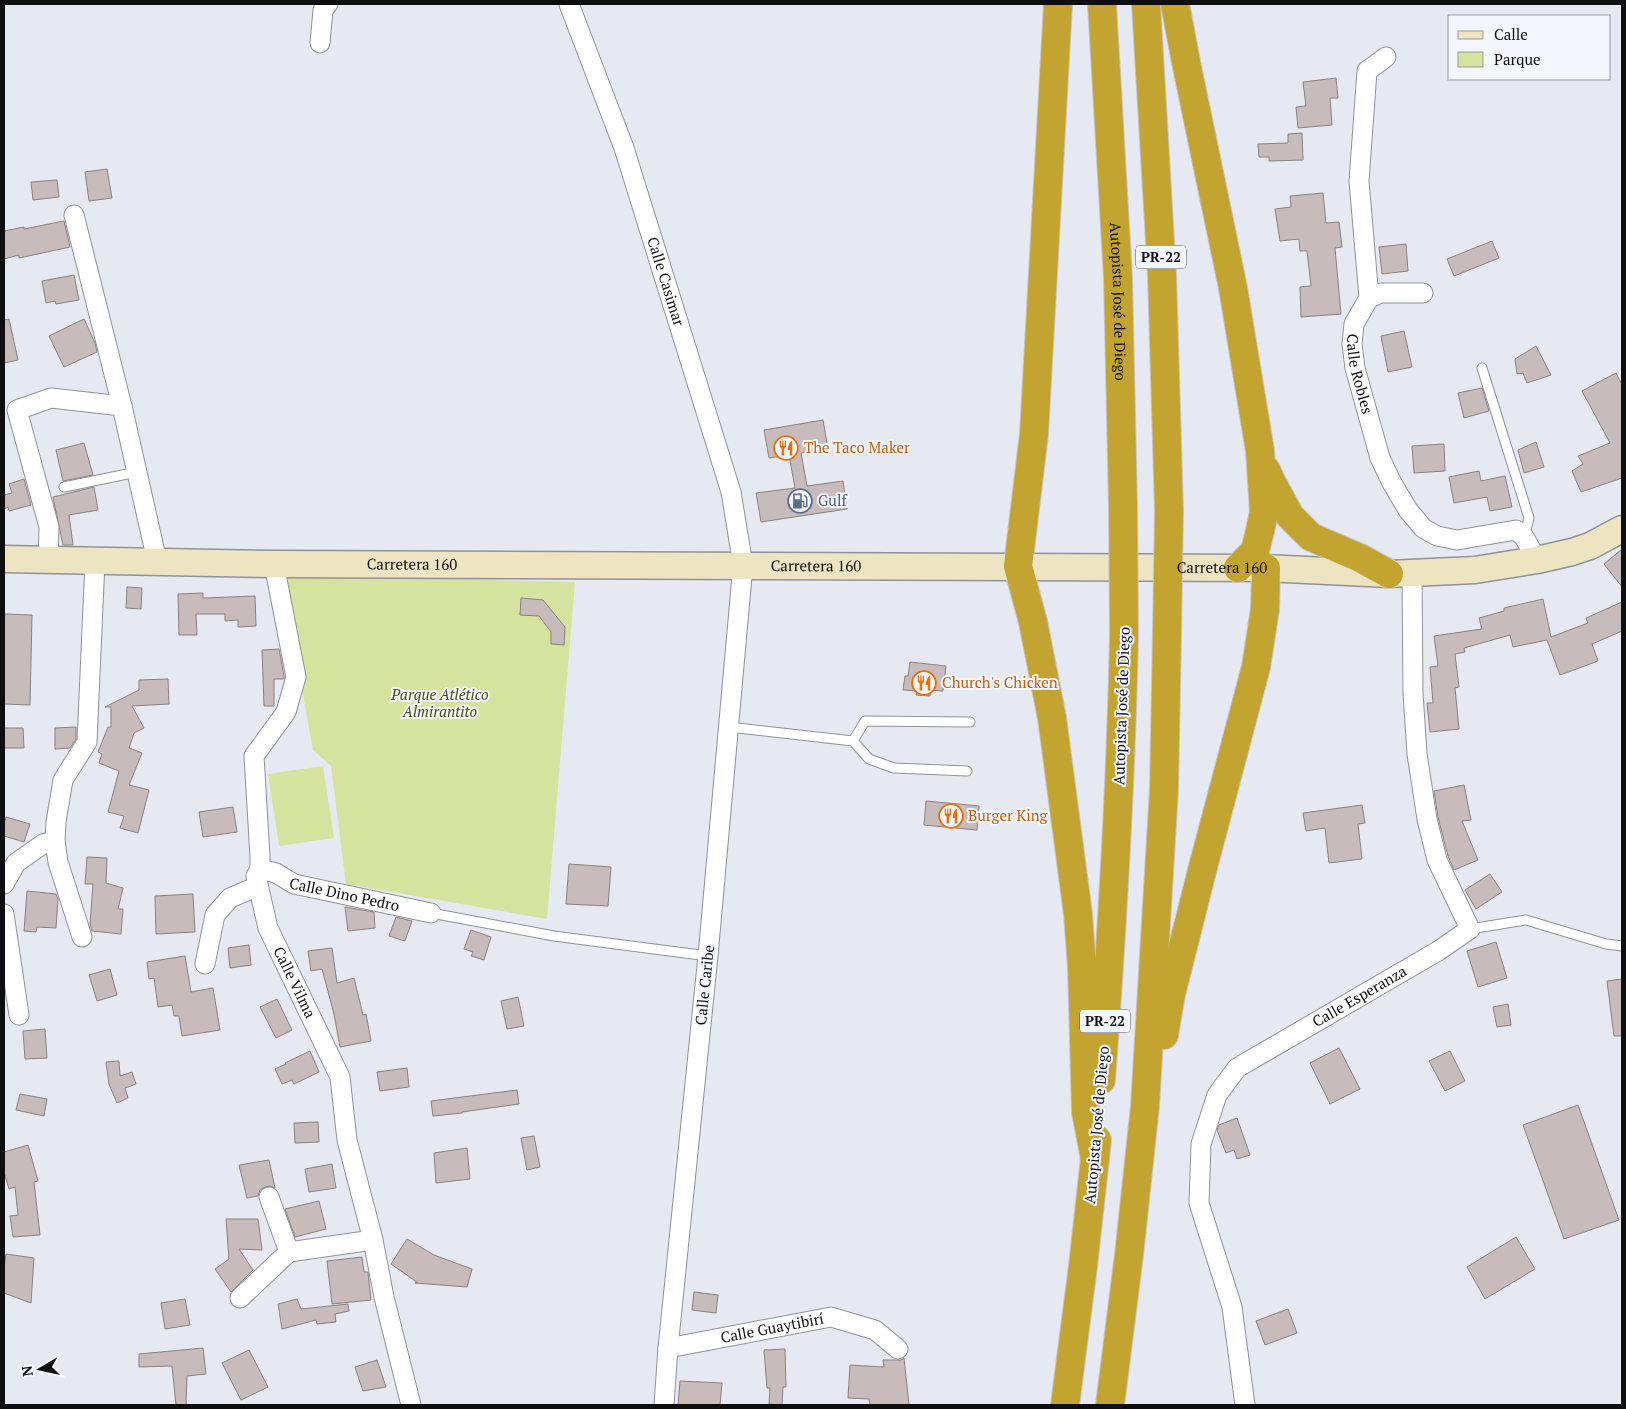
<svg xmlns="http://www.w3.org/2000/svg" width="1626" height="1409" viewBox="0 0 1626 1409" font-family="'PT Serif',serif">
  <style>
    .green { fill: #d5e39e }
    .building { fill: #c7bcbb; stroke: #8a807f }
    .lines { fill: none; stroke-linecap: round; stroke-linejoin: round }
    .lane-casing { stroke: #90929a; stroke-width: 11 }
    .street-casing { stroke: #90929a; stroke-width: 21 }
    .secondary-casing { stroke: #90929a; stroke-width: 29 }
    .highway-casing { stroke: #c5c5c6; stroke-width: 30 }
    .lane { stroke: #fff; stroke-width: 9 }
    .street { stroke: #fff; stroke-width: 19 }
    .secondary { stroke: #ede4c1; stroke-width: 26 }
    .highway { stroke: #c3a431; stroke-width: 28 }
    .highway-bridge-casing { stroke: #c5c5c6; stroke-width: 30; stroke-linecap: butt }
    .highway-bridge { stroke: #c3a431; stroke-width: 28 }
    .labels { text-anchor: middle; stroke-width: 4; stroke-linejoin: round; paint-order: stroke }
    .shield { fill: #f3f6ff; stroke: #535458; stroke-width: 1 }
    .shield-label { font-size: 14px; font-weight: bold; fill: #0e0e11 }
    .street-label { font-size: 15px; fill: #0e0e11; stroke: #f3f6ff }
    .food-label { font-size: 15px; fill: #c56008; stroke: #f3f6ff; text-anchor: start }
    .service-label { font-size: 15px; fill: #4e5e75; stroke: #f3f6ff; text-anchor: start }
    .park-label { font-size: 15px; font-style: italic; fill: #465011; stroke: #f3f6ff }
  </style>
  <rect width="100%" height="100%" fill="#e6e9f1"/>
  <path class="green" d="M 281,575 L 575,582 L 547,919 L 346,884 L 331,766 L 313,750 Z
    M 323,766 L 334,838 L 279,846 L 268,774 Z"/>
  <path class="building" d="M 1336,78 L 1338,98 L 1330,98 L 1332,125 L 1298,128 L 1296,107 L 1306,106 L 1303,82 Z
    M 1302,133 L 1303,160 L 1269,161 L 1269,157 L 1259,157 L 1258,144 L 1288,143 L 1288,134 Z
    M 107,169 L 112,198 L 89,201 L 85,172 Z
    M 57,180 L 59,197 L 33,200 L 31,182 Z
    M 1323,193 L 1326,223 L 1339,222 L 1342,247 L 1335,248 L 1341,314 L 1301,317 L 1300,287 L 1311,286 L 1307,251 L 1300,251 L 1299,239 L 1280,241 L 1275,209 L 1291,207 L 1290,196 Z
    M 64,221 L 70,247 L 19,258 L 19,255 L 4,259 L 4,231 L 24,227 L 24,229 Z
    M 1492,241 L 1499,258 L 1454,276 L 1447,259 Z
    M 1406,244 L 1408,271 L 1382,274 L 1379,247 Z
    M 74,275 L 79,300 L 56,304 L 55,301 L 46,303 L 42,281 Z
    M 9,319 L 18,360 L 4,363 L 4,320 Z
    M 84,319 L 95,343 L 97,352 L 64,367 L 49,336 Z
    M 1404,331 L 1412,367 L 1388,372 L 1381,336 Z
    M 1536,346 L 1551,375 L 1527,383 L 1523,373 L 1517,374 L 1515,359 Z
    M 1616,373 L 1622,385 L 1622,478 L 1581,492 L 1572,471 L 1583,464 L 1578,456 L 1610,443 L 1582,391 Z
    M 1482,388 L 1489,411 L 1464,418 L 1458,393 Z
    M 823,420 L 828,449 L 801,453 L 807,486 L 843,481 L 847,509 L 761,522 L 756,493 L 795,488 L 789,455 L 769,458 L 764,430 Z
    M 1536,442 L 1544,467 L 1524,473 L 1518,450 Z
    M 84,443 L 93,475 L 63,481 L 56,450 Z
    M 1444,444 L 1445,471 L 1414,473 L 1412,446 Z
    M 1479,471 L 1481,481 L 1505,476 L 1512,507 L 1490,511 L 1487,497 L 1454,503 L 1449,477 Z
    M 24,479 L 31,505 L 9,511 L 8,507 L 4,509 L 4,495 L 12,493 L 9,484 Z
    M 94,487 L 98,510 L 69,515 L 73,545 L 63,545 L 53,497 Z
    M 1622,549 L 1622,587 L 1604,564 Z
    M 127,587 L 142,588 L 141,609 L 126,608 Z
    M 203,593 L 203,598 L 255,596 L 256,626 L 238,627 L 238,620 L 225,621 L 225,614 L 196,614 L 197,635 L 179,635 L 178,594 Z
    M 521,598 L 543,600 L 565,627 L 564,645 L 551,644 L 551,632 L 539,616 L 520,615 Z
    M 1543,599 L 1551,637 L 1588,623 L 1586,618 L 1622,602 L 1622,631 L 1592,644 L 1598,661 L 1560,675 L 1547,640 L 1513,647 L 1510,635 L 1464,648 L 1465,652 L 1455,654 L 1459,687 L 1455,688 L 1459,729 L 1430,732 L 1427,703 L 1433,703 L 1430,667 L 1438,666 L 1434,636 L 1482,629 L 1479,618 L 1504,611 L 1504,608 Z
    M 4,614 L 32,615 L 30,705 L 4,704 Z
    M 279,649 L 284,676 L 284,679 L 274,679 L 274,706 L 264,706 L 262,650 Z
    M 910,662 L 946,666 L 943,691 L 931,690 L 930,696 L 916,695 L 917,691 L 903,690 L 905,676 L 908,676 Z
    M 168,679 L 169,704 L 132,706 L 144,728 L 134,733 L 129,748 L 142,753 L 129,785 L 149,790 L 138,833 L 120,828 L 124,816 L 108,812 L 119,771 L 99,763 L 102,754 L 98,752 L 108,727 L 111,727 L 111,707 L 105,707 L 139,690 L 139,680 Z
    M 76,727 L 76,739 L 70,748 L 55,749 L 55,728 Z
    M 4,728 L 23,728 L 24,748 L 4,748 Z
    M 1464,785 L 1471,820 L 1462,821 L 1478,860 L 1454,870 L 1448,856 L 1438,817 L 1434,791 Z
    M 926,801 L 979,806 L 977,830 L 924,825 Z
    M 1362,805 L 1365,823 L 1358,824 L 1362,859 L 1329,863 L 1325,828 L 1306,831 L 1303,813 Z
    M 233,807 L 237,832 L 203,837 L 199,812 Z
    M 6,817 L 30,824 L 24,842 L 4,836 L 4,825 Z
    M 87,857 L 107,858 L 106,883 L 123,888 L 118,909 L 123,909 L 121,934 L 92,931 L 90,924 L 93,884 L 85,884 Z
    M 569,864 L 611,867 L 608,906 L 566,904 Z
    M 1490,874 L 1502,892 L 1476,909 L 1465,890 Z
    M 27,891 L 56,894 L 58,899 L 56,928 L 37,927 L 36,932 L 24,931 Z
    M 193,894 L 195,932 L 156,934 L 155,896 Z
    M 345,907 L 374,912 L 375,928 L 348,931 Z
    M 396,917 L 412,921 L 405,941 L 389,936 Z
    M 471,930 L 491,937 L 484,960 L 471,956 L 473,952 L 464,949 Z
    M 1496,942 L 1507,978 L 1478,987 L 1467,951 Z
    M 249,945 L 251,965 L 230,968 L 228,948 Z
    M 332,948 L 337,983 L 354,978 L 363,1015 L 366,1014 L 371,1041 L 340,1047 L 334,1014 L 322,969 L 311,971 L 308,951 Z
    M 185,956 L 191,992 L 213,988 L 220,1030 L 182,1036 L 179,1016 L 174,1016 L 172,1005 L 158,1007 L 154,978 L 149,979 L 147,962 Z
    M 110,969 L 117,995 L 97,1001 L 89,975 Z
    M 1622,979 L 1622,1036 L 1614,1036 L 1607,981 Z
    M 518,997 L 524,1026 L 507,1029 L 501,1001 Z
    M 277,999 L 292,1030 L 276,1038 L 260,1007 Z
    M 1508,1004 L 1511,1025 L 1497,1027 L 1493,1007 Z
    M 45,1029 L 47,1058 L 25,1059 L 23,1031 Z
    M 1339,1048 L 1360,1089 L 1330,1104 L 1310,1063 Z
    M 310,1051 L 319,1072 L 294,1084 L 292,1080 L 282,1084 L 275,1069 L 286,1064 L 285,1063 Z
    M 1450,1051 L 1465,1081 L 1445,1091 L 1429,1061 Z
    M 119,1061 L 120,1076 L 132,1072 L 136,1084 L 125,1088 L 128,1098 L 117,1103 L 109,1084 L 106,1062 Z
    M 407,1068 L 409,1087 L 380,1091 L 377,1072 Z
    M 517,1090 L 519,1104 L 462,1112 L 462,1113 L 433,1116 L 431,1101 Z
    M 20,1094 L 47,1099 L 44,1116 L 16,1110 Z
    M 1578,1105 L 1619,1220 L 1564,1239 L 1523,1125 Z
    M 1237,1118 L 1250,1155 L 1237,1159 L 1234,1150 L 1226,1153 L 1217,1130 L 1219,1125 Z
    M 318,1122 L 319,1142 L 295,1143 L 294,1123 Z
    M 534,1136 L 540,1167 L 527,1170 L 521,1138 Z
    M 28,1145 L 38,1181 L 34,1182 L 40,1235 L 13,1237 L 10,1216 L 18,1215 L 15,1187 L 9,1189 L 4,1172 L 4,1152 Z
    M 467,1148 L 470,1179 L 436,1183 L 434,1153 Z
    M 269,1160 L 275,1188 L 270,1186 L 265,1187 L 260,1190 L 258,1196 L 247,1198 L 239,1165 Z
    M 332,1164 L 336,1188 L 309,1192 L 305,1169 Z
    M 319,1201 L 326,1229 L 295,1237 L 285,1209 Z
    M 226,1219 L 258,1219 L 262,1250 L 239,1249 L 253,1270 L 231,1292 L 215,1269 L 229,1259 Z
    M 1516,1237 L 1535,1269 L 1485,1299 L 1467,1267 Z
    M 407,1239 L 434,1255 L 472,1269 L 467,1287 L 415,1283 L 418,1283 L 391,1264 Z
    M 6,1254 L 34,1258 L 31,1303 L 4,1293 L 4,1268 Z
    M 362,1257 L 364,1272 L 368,1272 L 371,1300 L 332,1304 L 327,1261 Z
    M 694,1292 L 718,1295 L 716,1313 L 692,1310 Z
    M 185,1299 L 190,1325 L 165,1329 L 161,1303 Z
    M 297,1299 L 301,1309 L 348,1304 L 349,1311 L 335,1314 L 336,1322 L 317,1324 L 316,1320 L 282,1329 L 278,1304 Z
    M 1288,1309 L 1297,1333 L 1265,1345 L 1256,1321 Z
    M 203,1348 L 206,1374 L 187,1376 L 186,1405 L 176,1405 L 172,1366 L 139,1367 L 139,1354 Z
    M 785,1349 L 786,1387 L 783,1387 L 782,1405 L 769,1404 L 770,1388 L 767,1388 L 764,1350 Z
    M 249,1350 L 268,1387 L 241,1400 L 222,1363 Z
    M 904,1358 L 909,1405 L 870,1405 L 869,1399 L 848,1398 L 850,1365 L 884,1367 L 883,1360 L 901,1360 Z
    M 377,1360 L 386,1387 L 363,1391 L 355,1367 Z
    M 680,1381 L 722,1383 L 720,1405 L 678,1405 Z"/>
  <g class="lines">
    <g class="lane-casing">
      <path id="lane" d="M 1482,368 L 1529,518 L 1524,537
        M 64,487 L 137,472
        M 729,727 L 853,741 L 869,759 L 894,768 L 967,771
        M 853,741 L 865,721 L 970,722
        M 431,913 L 554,936 L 708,956
        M 1470,929 L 1526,920 L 1606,944 L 1622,946"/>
    </g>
    <g class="street-casing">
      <g id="street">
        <path id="s1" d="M 569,4 L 624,148 L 731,492 L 743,565 L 708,956 L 668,1348 L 664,1405"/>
        <path d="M 320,43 L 323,10 L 328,4"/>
        <path id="s2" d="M 1386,57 L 1367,71 L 1359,181 L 1369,298 L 1354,324 L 1352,344 L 1355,368 L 1380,458 L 1392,483 L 1408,510 L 1423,528 L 1437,536 L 1457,540 L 1516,530 L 1524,537 L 1537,560"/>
        <path d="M 74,215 L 122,406 L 157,561"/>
        <path d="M 1369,298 L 1381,293 L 1423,293"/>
        <path d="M 48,560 L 49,527 L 17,410 L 51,398 L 122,406"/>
        <path id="s3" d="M 274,564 L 296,677 L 286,712 L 254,756 L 260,857 L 260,869 L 256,876 L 268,928 L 340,1077 L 347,1140 L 373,1240 L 384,1297 L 411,1405"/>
        <path id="s4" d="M 260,869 L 276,873 L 294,884 L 431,913"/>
        <path d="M 4,884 L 16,863 L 43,844 L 55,841"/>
        <path d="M 4,914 L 19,1015"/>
        <path d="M 82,937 L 58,862 L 55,841 L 56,822 L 63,780 L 87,742 L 95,561"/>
        <path d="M 205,964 L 215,915 L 230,898 L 258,886"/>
        <path d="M 269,1197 L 289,1252"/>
        <path d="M 240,1298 L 289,1252 L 373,1240"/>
        <path id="s5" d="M 668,1348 L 831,1317 L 875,1330 L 898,1349"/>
        <path id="s6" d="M 1245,1405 L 1232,1307 L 1199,1203 L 1201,1144 L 1217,1095 L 1237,1068 L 1438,951 L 1470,929 L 1437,860 L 1427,819 L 1417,754 L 1413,693 L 1412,574"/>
      </g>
    </g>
    <g class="secondary-casing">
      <g id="secondary">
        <path id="s7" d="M 4,559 L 274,564 L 1266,568 L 1389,574 L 1475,570 L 1537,560 L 1572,552 L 1590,546 L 1622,529"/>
      </g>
    </g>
    <g class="highway-casing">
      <g id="highway">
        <path d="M 1058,4 L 1034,434 L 1018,566 L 1033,622 L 1052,718 L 1078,914 L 1082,967 L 1086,1112 L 1095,1159"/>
        <path id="s8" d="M 1102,4 L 1118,278 L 1123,507"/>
        <path d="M 1146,4 L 1162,275 L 1169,511"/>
        <path d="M 1175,4 L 1187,67 L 1233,288 L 1260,451 L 1264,512 L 1260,531 L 1255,551 L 1238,568"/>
        <path d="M 1266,470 L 1271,481 L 1290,516 L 1311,537 L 1360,558 L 1389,574"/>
        <path d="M 1164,1035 L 1171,994 L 1203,867 L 1256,667 L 1265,609 L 1266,568"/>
        <path d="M 1101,1080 C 1112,932 1121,784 1124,635"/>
        <path d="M 1065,1405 L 1083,1266 L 1097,1140"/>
        <path d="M 1110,1405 L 1129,1255 L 1145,1106 L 1164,789 L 1167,634"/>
      </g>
    </g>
    <use href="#lane" class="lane"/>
    <use href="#street" class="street"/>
    <use href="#secondary" class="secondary"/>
    <use href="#highway" class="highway"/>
    <g class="highway-bridge-casing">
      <path id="highway-bridge" d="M 1123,507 L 1124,635
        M 1167,634 L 1169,511"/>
    </g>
    <use href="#highway-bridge" class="highway-bridge"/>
  </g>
  <defs>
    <g id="restaurant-ring" transform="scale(1.25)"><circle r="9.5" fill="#f3f6ff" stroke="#e8710a" stroke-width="1.5"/><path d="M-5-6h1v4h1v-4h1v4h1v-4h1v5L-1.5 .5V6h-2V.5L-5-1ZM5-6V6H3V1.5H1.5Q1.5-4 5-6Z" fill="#e8710a"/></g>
    <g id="fuel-ring" transform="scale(1.25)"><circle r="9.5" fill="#f3f6ff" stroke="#5c6f8a" stroke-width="1.5"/><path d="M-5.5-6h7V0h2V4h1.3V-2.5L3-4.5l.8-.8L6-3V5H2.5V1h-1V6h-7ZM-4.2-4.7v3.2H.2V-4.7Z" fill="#5c6f8a"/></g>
  </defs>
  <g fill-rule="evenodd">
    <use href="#restaurant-ring" x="786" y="448"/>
    <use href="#fuel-ring" x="800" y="501"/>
    <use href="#restaurant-ring" x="924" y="683"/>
    <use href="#restaurant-ring" x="951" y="816"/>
  </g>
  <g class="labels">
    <g class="shield">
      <rect x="1136" y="245.5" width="50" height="23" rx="4"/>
      <rect x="1080" y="1009.5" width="50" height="23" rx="4"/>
    </g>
    <g class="shield-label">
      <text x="1161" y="262">PR-22</text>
      <text x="1105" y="1026">PR-22</text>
    </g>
    <g class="street-label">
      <text dy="5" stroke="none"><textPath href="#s1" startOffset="294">Calle Casimar</textPath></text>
      <text dy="5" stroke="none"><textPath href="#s8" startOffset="298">Autopista José de Diego</textPath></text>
      <text dy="5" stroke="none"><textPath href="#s2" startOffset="332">Calle Robles</textPath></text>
      <text dy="5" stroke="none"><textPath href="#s7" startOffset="408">Carretera 160</textPath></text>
      <text dy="5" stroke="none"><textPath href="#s7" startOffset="812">Carretera 160</textPath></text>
      <text dy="5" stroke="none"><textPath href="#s7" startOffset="1218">Carretera 160</textPath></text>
      <text transform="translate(1122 706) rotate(-88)" y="5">Autopista José de Diego</text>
      <text dy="5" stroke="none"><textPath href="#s4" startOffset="89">Calle Dino Pedro</textPath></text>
      <text dy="5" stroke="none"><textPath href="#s3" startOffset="441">Calle Vilma</textPath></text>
      <text transform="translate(705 985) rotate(-84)" y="5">Calle Caribe</text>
      <text dy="5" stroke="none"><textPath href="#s6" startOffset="494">Calle Esperanza</textPath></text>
      <text transform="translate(1097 1125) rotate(-85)" y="5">Autopista José de Diego</text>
      <text dy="5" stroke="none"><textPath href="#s5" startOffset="106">Calle Guaytibirí</textPath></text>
    </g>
    <g class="food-label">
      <text x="804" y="453">The Taco Maker</text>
      <text x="942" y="688">Church's Chicken</text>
      <text x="968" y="821">Burger King</text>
    </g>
    <g class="service-label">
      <text x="818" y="506">Gulf</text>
    </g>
    <g class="park-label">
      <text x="440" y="700">Parque Atlético<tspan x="440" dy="17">Almirantito</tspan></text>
    </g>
  </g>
  <rect width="1626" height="1409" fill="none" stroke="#0e0e11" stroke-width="10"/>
  <rect x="1448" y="15" width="162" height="65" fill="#f3f6ff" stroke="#9799a0"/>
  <rect x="1458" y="31" width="25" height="8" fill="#ede4c1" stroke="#9799a0"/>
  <text x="1494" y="40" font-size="15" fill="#0e0e11">Calle</text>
  <rect x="1458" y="52" width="25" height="15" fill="#d5e39e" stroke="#9799a0"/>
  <text x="1494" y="65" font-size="15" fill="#0e0e11">Parque</text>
  <g transform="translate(40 1369) rotate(261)" stroke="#f3f6ff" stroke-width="4" paint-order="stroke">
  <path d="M0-4L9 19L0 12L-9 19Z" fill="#0e0e11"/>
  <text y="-8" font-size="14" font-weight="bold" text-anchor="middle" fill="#0e0e11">N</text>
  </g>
</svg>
